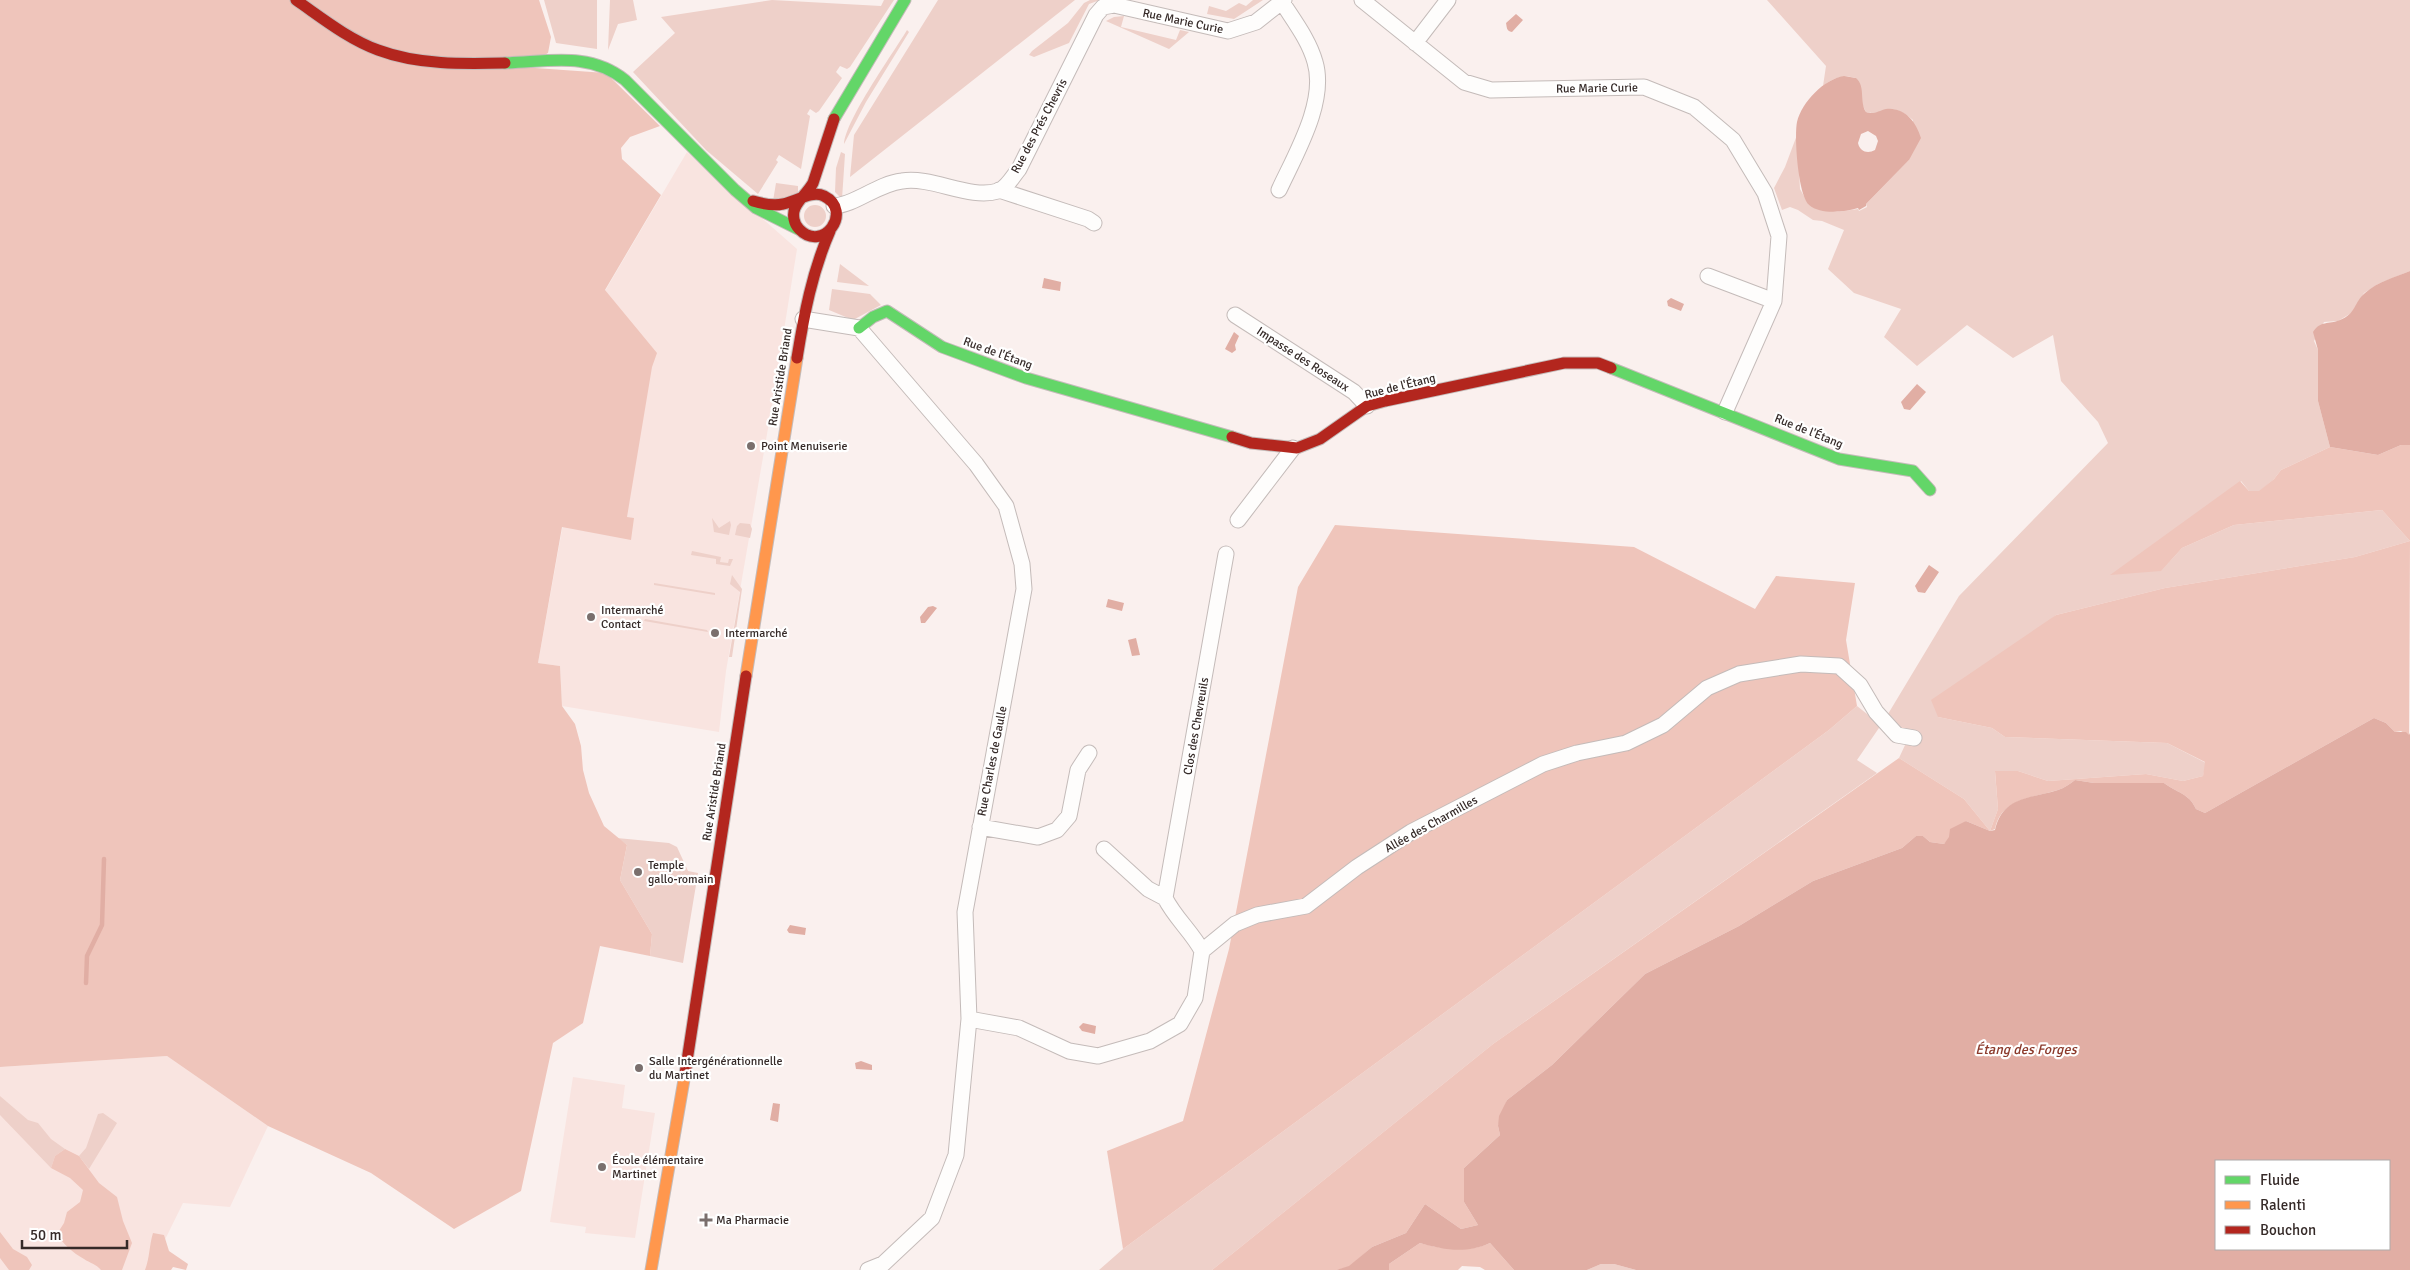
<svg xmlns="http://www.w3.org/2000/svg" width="2410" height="1270" viewBox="0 0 2410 1270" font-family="Signika,sans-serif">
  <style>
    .built { fill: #f9e4e0 }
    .green { fill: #eed0c9 }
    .forest { fill: #efc5bb }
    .water { fill: #e1aea4; fill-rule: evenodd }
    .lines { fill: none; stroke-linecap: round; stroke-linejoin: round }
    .stream { stroke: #e1aea4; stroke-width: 4.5 }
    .street-casing { stroke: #c4bbb9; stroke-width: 17 }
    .fast-casing { stroke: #c4bbb9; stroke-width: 13 }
    .slow-casing { stroke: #c4bbb9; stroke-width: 13 }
    .jam-casing { stroke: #c4bbb9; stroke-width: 13 }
    .street { stroke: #fefdfc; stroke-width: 15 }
    .fast { stroke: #63d668; stroke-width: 11 }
    .slow { stroke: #ff974d; stroke-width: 11 }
    .jam { stroke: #b3261e; stroke-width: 11 }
    .poi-dot { fill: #7a6f6d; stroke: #fff; stroke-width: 2 }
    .labels { text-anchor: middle; stroke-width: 4.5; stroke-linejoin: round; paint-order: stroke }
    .street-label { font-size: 12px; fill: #352a28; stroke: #fff }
    .poi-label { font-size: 12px; fill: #352a28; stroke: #fff; text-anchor: start }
    .water-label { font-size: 14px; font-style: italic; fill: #8b392a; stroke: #fff }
  </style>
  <rect width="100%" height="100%" fill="#faf0ee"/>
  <path class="built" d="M 687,152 L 797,249 L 771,411 L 726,671 L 719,732 L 562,706 L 560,666 L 538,663 L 605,291 Z
    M 167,1056 L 268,1126 L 230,1207 L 183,1203 L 150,1270 L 0,1270 L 0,1067 Z
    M 573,1077 L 625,1085 L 622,1108 L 655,1113 L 635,1238 L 585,1233 L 586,1227 L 550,1222 Z"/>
  <path class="green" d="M 544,0 L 597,0 L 597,49 L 556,43 Z
    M 610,0 L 633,0 L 637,20 L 618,24 L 608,50 Z
    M 772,0 L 881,6 L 884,0 L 894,0 L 850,67 L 847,69 L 840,66 L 836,72 L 842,78 L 819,111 L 816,113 L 810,109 L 807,114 L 810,116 L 801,169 L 779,155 L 776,160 L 778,162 L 758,194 L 706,150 L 633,72 L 675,33 L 661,17 Z
    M 938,0 L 1075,0 L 850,177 L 854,135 Z
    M 1090,0 L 1100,0 L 1089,4 L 1069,43 L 1034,57 L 1029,55 L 1032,51 L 1068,23 L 1084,3 Z
    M 1253,0 L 1263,0 L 1234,19 L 1207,14 L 1209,6 L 1226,11 L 1239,3 L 1246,6 Z
    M 1767,0 L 2410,0 L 2410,271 L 2380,283 L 2364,293 L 2353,312 L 2338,321 L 2324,322 L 2314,341 L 2318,350 L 2318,401 L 2330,447 L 2281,470 L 2274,479 L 2259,492 L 2249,491 L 2241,481 L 2161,571 L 2182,548 L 2234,525 L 2382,510 L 2410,541 L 2355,557 L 2165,588 L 2056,615 L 1938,717 L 1992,728 L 2005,737 L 2167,743 L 2206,763 L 2203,776 L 2183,781 L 2146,774 L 2048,781 L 2018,771 L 1995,772 L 1998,809 L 1990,831 L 1964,799 L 1899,758 L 1906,743 L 1888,714 L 1959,596 L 2108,443 L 2098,422 L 2061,381 L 2053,335 L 2013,358 L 1967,325 L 1917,366 L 1884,337 L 1901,309 L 1854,293 L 1828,269 L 1844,230 L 1822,221 L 1813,220 L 1798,210 L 1790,207 L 1782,210 L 1774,188 L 1785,167 L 1797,135 L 1800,189 L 1809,205 L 1837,212 L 1858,209 L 1859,211 L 1867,207 L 1866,204 L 1909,160 L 1913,120 C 1888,98 1885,118 1866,112 L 1862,104 L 1856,78 C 1843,74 1833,78 1823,86 L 1826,66 Z
    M 1124,16 L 1121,27 L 1176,40 L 1180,30 L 1189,32 L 1169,49 L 1106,21 L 1114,17 Z
    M 907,30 L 909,32 L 866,102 L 844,144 C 846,119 892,55 907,30 Z
    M 841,152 L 845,154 L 842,199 L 835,192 L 836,168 Z
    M 776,183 L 798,186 L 798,193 L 773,201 Z
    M804 216a11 11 0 1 1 22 0a11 11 0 1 1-22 0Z
    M 840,264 L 869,286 L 837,282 Z
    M 832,289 L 870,294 L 881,305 L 853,320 L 829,310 Z
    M 712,518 L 719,528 L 730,521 L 731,525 L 729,535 L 714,532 Z
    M 740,523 L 750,524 L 752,529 L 750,538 L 735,535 L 737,526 Z
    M 692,551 L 721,557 L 720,562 L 728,563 L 729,559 L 733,559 L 730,566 L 716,564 L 716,559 L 691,555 Z
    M 732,575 L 742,589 L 732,657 L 729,657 L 740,592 L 730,584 Z
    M 654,583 L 715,593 L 715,595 L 654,585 Z
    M 645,619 L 707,630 L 708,632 L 644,621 Z
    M 1857,706 L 1881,725 L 1857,760 L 1877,773 L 1493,1044 L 1212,1270 L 1099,1270 L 1123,1249 L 1829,730 Z
    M 617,838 L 669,843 L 677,847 L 688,871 L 698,873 L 683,963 L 650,956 L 652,934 L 620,880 L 627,845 Z
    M 0,1096 L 28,1120 L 38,1123 L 51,1139 L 65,1149 L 55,1156 L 51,1168 L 0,1115 Z
    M 103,1113 L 117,1123 L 89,1169 L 79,1156 L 86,1148 L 98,1114 Z
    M 1601,1264 L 1614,1264 L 1636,1270 L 1587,1270 Z"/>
  <path class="forest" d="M 0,0 L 539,0 L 551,37 L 548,53 L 521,67 L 606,73 L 660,126 L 630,137 L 621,148 L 622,159 L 661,195 L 605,290 L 657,353 L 652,367 L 627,517 L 634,518 L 631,540 L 562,527 L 538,663 L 560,666 L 562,706 L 575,724 L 581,746 L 583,770 L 589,793 L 604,826 L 627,845 L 620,880 L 652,934 L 650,956 L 600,946 L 583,1023 L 553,1043 L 521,1191 L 454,1229 L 371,1173 L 268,1126 L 167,1056 L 0,1067 Z
    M 2401,445 L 2410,445 L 2410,541 L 2382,510 L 2234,525 L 2182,548 L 2161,571 L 2110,575 L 2240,481 L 2249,491 L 2259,491 L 2274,479 L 2281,470 L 2330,447 L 2378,455 Z
    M 1335,525 L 1634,547 L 1755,609 L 1776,576 L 1855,583 L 1846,640 L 1857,706 L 1829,730 L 1123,1249 L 1107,1151 L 1183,1121 L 1229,949 L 1298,587 Z
    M 2410,541 L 2409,736 L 2401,731 L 2395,732 L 2386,723 L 2374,718 L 2205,813 L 2196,809 C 2189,793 2177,793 2164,783 L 2094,783 L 2075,780 C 2070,784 2064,788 2058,790 C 2033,798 2001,798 1995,829 L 1990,831 L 1966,821 L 1944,844 L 1930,842 L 1923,836 L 1916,836 L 1902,848 L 1813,881 L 1739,926 L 1645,974 L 1552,1065 L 1507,1100 L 1498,1126 L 1500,1135 L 1464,1168 L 1464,1202 L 1478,1225 L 1461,1229 L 1425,1204 L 1406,1233 L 1372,1247 L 1349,1267 L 1336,1270 L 1212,1270 L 1493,1044 L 1899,758 L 1964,799 L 1990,831 L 1998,809 L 1995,771 L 2018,771 L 2048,781 L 2146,774 L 2183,781 L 2203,776 L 2205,762 L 2167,743 L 2005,737 L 1992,728 L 1938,717 L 1931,700 L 2056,615 L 2165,588 L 2355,557 Z
    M 65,1149 L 79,1156 L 99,1183 L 117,1197 L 123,1221 L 132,1243 L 122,1270 L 101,1270 C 96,1264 90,1263 84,1259 C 73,1253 63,1244 57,1234 L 64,1223 L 67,1212 L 80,1202 L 83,1190 L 70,1178 L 51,1168 L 55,1156 Z
    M 0,1232 L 13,1249 L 27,1257 L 32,1265 L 29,1270 L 9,1270 L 0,1258 Z
    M 153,1233 L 164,1235 L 169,1251 L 188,1264 L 186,1270 L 173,1267 L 171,1270 L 145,1270 C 150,1257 149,1246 153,1233 Z
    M 1420,1243 C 1441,1249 1469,1253 1490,1243 L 1514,1270 L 1485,1270 L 1480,1267 L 1462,1266 L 1458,1270 L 1389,1270 L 1389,1264 Z"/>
  <path class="water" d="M 1516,14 L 1523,20 L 1512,32 C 1506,31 1507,27 1506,23 Z
    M 1844,76 L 1856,78 C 1866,87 1859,101 1866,112 C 1874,115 1878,111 1886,109 C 1905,107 1916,122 1921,138 L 1909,160 L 1866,204 L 1866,206 L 1859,210 L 1858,208 C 1844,212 1821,215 1809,205 C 1798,195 1794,137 1797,122 C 1802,102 1824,79 1844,76 ZM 1868,131 L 1876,136 L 1878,141 L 1875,150 C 1868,154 1860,152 1858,143 L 1861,134 Z
    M 2410,271 L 2410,445 L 2401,445 L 2378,455 L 2330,447 L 2318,401 L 2318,350 L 2313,332 C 2321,320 2328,325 2340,320 C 2356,314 2354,302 2365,293 C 2377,282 2395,277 2410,271 Z
    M 1044,278 L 1061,282 L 1060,291 L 1042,288 Z
    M 1671,298 L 1684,304 L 1681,311 L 1668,306 L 1667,301 Z
    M 1234,332 L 1239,336 L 1235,345 L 1236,350 L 1232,353 L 1225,349 Z
    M 1917,384 L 1926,392 L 1910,410 L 1904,409 L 1901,402 Z
    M 1929,565 L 1939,572 L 1925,593 L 1918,592 L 1915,586 Z
    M 1108,599 L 1124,603 L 1122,611 L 1106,607 Z
    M 933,606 L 937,608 L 925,623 L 921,623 L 920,617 L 928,607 Z
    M 1136,638 L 1140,655 L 1132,656 L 1128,640 Z
    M 2374,718 L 2386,723 L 2395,732 L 2406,732 L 2409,735 L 2410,733 L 2410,1270 L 1636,1270 L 1614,1264 L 1601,1264 L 1587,1270 L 1514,1270 L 1490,1243 C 1466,1254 1444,1250 1420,1243 L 1389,1264 L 1389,1270 L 1336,1270 L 1349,1266 L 1372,1247 L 1406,1233 L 1425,1204 L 1461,1229 L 1478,1225 L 1464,1202 L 1464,1168 L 1500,1135 L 1498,1126 L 1499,1116 L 1507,1100 L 1552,1065 L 1645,974 L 1739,926 L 1813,881 L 1902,848 L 1916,836 L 1923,836 L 1930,842 L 1944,844 L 1949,837 L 1950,829 L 1966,821 L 1990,831 L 1995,830 C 2003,796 2030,799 2058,790 C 2064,788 2070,784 2075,780 L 2094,783 L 2164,783 C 2177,793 2189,793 2196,809 L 2205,813 ZM 2389,1161 L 2389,1249 L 2216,1249 L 2216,1161 Z
    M 790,925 L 806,928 L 805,935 L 789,933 L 787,930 Z
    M 1083,1023 L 1096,1026 L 1095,1034 L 1082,1031 L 1079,1027 Z
    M 861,1061 L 872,1065 L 872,1070 L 856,1069 L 855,1063 Z
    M 773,1103 L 780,1104 L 778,1122 L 770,1120 Z"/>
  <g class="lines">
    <path class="stream" d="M 86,983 L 87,956 L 102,925 L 104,859"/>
    <g class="street-casing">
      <path id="street" d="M 1362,0 L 1464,82 L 1491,90 L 1644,87 L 1694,107 L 1733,140 L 1765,193 L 1779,236 L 1774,301 L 1725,412
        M 1415,43 L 1448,0
        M 999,190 L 1088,219 L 1094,223
        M 1279,190 C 1295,155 1327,102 1315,62 C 1309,40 1294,21 1282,2
        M 834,206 C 855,205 877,184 902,181 C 932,176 970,200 998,191 C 1007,188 1013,176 1019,169 L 1096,15 L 1103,7 L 1114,5 L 1228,31 L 1256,22 L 1284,0
        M 1708,276 L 1774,301
        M 1235,315 L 1354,392 L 1367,406
        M 803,319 L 859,328 L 976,464 L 1006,506 L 1022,564 L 1024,589 L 965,912 L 969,1019 L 956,1155 L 932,1218 L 883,1264 L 868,1270
        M 1238,520 L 1293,448
        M 980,827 L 1038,837 L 1057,830 L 1069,816 L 1078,770 L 1089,753
        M 1104,849 L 1148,889 L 1165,898
        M 1202,951 C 1192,932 1175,918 1165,898 L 1226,554
        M 969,1019 L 1019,1028 L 1069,1051 L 1098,1056 L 1150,1041 L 1180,1024 L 1195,998 L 1202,951 L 1235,924 L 1257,915 L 1306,906 L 1357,867 L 1411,832 L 1543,764 L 1577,753 L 1626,743 L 1663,725 L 1707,688 L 1739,674 L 1801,664 L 1839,666 L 1860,685 L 1876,712 L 1897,735 L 1914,738"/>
    </g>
    <g class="fast-casing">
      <path id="fast" d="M 505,63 C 547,62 589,51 625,80 L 735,190 L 756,208 L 798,229
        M 834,119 L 905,0
        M 859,328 L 873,317 L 887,311 L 942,347 L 1026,378 L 1232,437
        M 1611,368 L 1839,459 L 1913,471 L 1930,490"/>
    </g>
    <g class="slow-casing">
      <path id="slow" d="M 746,676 L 797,358
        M 651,1270 L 685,1074"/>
    </g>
    <g class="jam-casing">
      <path id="jam" d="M 296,0 C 322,18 348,39 378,50 C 418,65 463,64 505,63
        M 753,201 C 763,204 773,206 783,204 C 796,202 811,190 824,196 C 854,211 823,254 799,229 C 794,224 792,215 795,208 C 799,199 808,192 813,183 L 834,119
        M 797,358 C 804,315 812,272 830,231
        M 1232,437 L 1251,443 L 1297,448 L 1320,439 L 1367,406 L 1385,401 L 1564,363 L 1598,363 L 1611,368
        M 685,1074 L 746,676"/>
    </g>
    <use href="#street" class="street"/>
    <use href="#fast" class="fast"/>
    <use href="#slow" class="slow"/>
    <use href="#jam" class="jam"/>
  </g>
  <g class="poi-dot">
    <circle cx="751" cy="446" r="5"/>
    <circle cx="591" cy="617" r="5"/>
    <circle cx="715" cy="633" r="5"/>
    <circle cx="638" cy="872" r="5"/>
    <circle cx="639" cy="1068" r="5"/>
    <circle cx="602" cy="1167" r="5"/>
    <path d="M703.5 1212.5h5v5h5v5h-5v5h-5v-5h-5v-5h5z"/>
  </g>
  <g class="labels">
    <g class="street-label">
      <text transform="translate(1183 21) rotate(12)" y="4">Rue Marie Curie</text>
      <text transform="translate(1597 88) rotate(-1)" y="4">Rue Marie Curie</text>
      <text transform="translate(1039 126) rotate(-62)" y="4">Rue des Prés Chevris</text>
      <text transform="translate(998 353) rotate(20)" y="4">Rue de l'Étang</text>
      <text transform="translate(1303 359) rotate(33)" y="4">Impasse des Roseaux</text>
      <text transform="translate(780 377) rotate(-81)" y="4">Rue Aristide Briand</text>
      <text transform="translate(1400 386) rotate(-14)" y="4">Rue de l'Étang</text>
      <text transform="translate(1809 431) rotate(22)" y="4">Rue de l'Étang</text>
      <text transform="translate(1196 726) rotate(-80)" y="4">Clos des Chevreuils</text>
      <text transform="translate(992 761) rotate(-79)" y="4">Rue Charles de Gaulle</text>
      <text transform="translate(714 792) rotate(-81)" y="4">Rue Aristide Briand</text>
      <text transform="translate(1431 824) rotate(-29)" y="4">Allée des Charmilles</text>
    </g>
    <g class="poi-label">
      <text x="761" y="450">Point Menuiserie</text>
      <text x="601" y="614">Intermarché<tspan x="601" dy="14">Contact</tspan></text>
      <text x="725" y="637">Intermarché</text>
      <text x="648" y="869">Temple<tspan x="648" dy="14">gallo-romain</tspan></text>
      <text x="649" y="1065">Salle Intergénérationnelle<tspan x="649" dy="14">du Martinet</tspan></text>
      <text x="612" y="1164">École élémentaire<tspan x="612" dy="14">Martinet</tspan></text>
      <text x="716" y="1224">Ma Pharmacie</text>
    </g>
    <g class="water-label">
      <text x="2026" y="1054">Étang des Forges</text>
    </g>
  </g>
  <rect x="2215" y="1160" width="175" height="90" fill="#ffffff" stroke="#aeaaa9"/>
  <rect x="2225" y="1176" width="25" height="8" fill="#63d668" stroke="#aeaaa9"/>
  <text x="2260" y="1185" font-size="15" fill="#352a28">Fluide</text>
  <rect x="2225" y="1201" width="25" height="8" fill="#ff974d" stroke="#aeaaa9"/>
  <text x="2260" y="1210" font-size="15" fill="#352a28">Ralenti</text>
  <rect x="2225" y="1226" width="25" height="8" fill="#b3261e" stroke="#aeaaa9"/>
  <text x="2260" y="1235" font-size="15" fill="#352a28">Bouchon</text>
  <path d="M22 1240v8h105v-8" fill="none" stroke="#352a28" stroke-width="2.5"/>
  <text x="30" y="1240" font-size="15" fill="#352a28" stroke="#ffffff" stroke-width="4" paint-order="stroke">50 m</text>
</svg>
